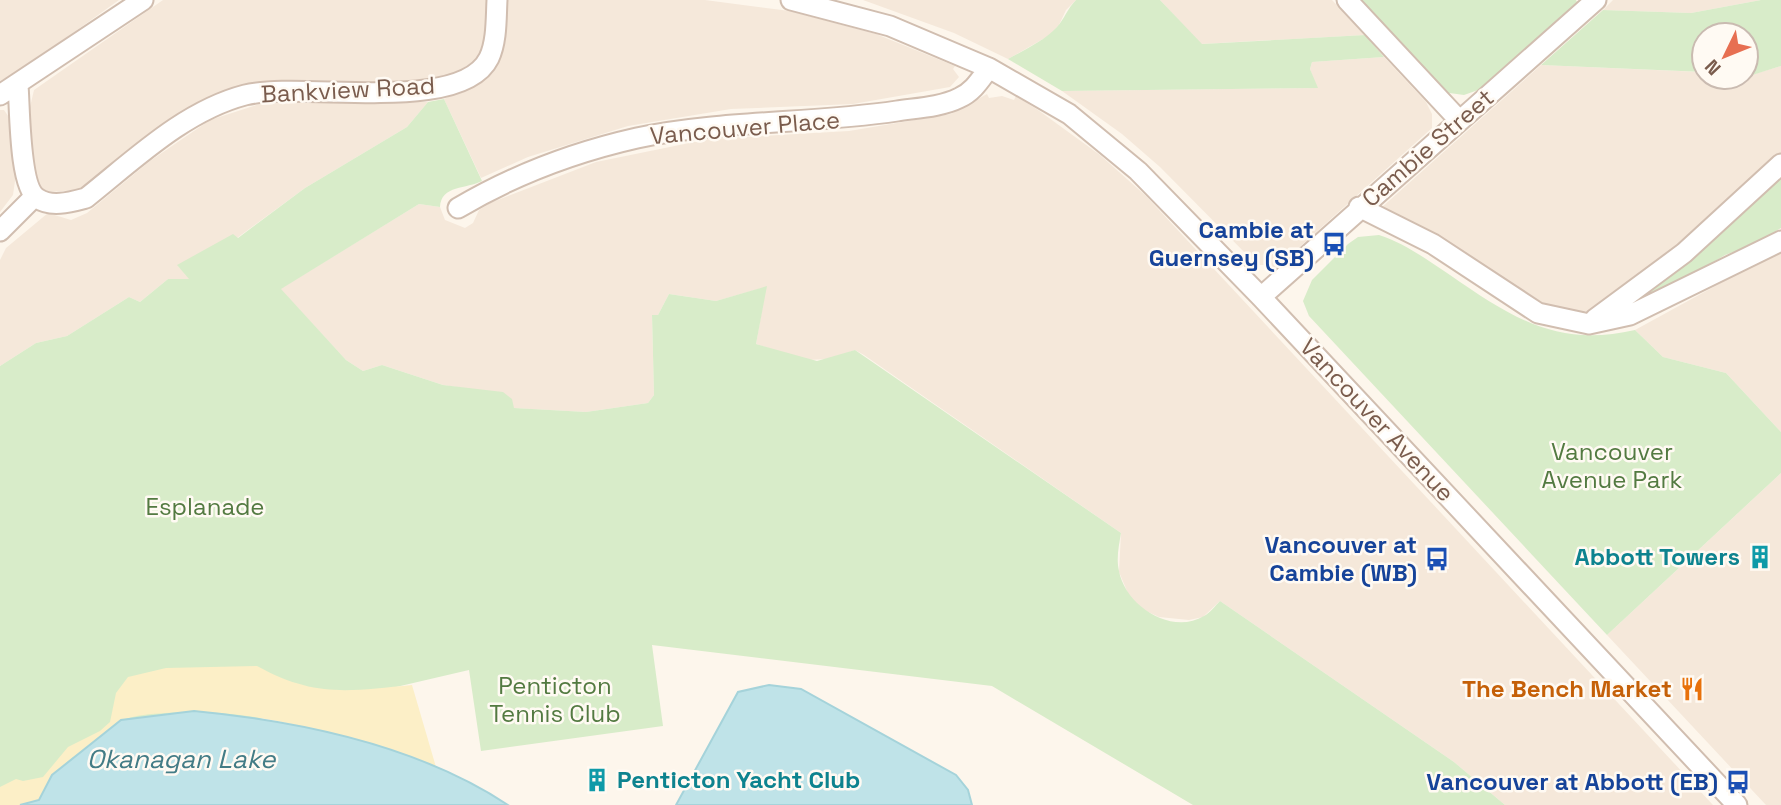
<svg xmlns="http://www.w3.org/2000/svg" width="1781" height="805" viewBox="0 0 1781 805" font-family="'Space Grotesk',sans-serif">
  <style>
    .residential { fill: #f5e8da }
    .green { fill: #d8ecc9 }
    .sand { fill: #fcefc7 }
    .water { fill: #bfe3e8; stroke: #a5d3da; stroke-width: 2 }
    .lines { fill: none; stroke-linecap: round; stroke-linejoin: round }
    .minor-casing { stroke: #d1beb0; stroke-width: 23 }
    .minor { stroke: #fff; stroke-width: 19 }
    .labels { text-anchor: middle; stroke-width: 5; stroke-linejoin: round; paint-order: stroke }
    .street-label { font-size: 24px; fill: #7a5c4d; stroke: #fffaf3 }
    .transit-label { font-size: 24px; font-weight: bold; fill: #164399; stroke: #fffaf3; text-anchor: end }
    .park-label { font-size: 24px; fill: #537a41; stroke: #fffaf3 }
    .culture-label { font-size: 24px; font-weight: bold; fill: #0d838f; stroke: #fffaf3; text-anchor: end }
    .food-label { font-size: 24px; font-weight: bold; fill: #c56008; stroke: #fffaf3; text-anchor: end }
    .water-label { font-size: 26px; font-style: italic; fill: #437c86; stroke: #fffaf3 }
  </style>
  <rect width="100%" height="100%" fill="#fdf6ec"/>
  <path class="residential" d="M 0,0 L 119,0 L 24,68 L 0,81 Z
    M 163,0 L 487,0 L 484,45 L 478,58 L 447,79 L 401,84 L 306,80 L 258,84 L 205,100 L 176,115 L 78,190 L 47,192 L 39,187 L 34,172 L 30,107 L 34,90 Z
    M 506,0 L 705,0 L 790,11 L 876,34 L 955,66 L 953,69 L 959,77 L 950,87 L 853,104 L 731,109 L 628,126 L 528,157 L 481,178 L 444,99 L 476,83 L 498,63 L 504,48 Z
    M 863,0 L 1076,0 L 1066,10 L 1059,25 L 1050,35 L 1008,59 L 954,33 Z
    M 1160,0 L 1332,0 L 1365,35 L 1201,44 Z
    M 1613,0 L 1761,0 L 1691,13 L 1603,10 Z
    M 1384,57 L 1426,102 L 1432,114 L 1432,128 L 1274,270 L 1270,265 L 1260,265 L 1253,261 L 1160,167 L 1122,134 L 1062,91 L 1317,88 L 1310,69 L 1312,62 Z
    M 1541,65 L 1701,72 L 1704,72 L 1704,77 L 1744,77 L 1781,66 L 1781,156 L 1676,252 L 1613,298 L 1588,311 L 1573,314 L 1555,312 L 1381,208 Z
    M 987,94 L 989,98 L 1002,96 L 1014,100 L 1016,96 L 1038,110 L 1100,155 L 1146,196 L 1713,805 L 1505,805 L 1454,762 L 1220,601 L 1203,617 L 1189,620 L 1159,617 L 1144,610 L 1130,598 L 1119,572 L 1121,533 L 864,355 L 855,350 L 830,359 L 806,360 L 756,344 L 766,287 L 716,301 L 669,294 L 658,315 L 652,316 L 654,395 L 648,403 L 586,412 L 513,408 L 470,389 L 443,385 L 382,365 L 363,371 L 346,360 L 280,289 L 419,204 L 440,207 L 445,220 L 465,228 L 473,223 L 479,210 L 490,203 L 596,162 L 709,139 L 849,131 L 951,114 Z
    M 272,100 L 428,102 L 407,127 L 305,188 L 237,238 L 178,266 L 190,279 L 168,279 L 140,302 L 129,297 L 67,336 L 36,343 L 0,366 L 0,260 L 6,248 L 48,213 L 71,220 L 87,213 L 150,161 L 210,120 Z
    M 0,110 L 4,110 L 13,123 L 17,167 L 13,195 L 0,212 Z
    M 1781,250 L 1781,432 L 1726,373 L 1663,357 L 1635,330 Z
    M 1781,473 L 1781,805 L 1766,805 L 1607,635 Z"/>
  <path class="green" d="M 1076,0 L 1160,0 L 1202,44 L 1365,35 L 1384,57 L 1312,62 L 1310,69 L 1318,88 L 1062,91 L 1008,59 C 1024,50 1044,41 1057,27 C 1065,18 1067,9 1076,0 Z
    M 1357,0 L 1576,0 L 1579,6 L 1481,89 L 1464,95 L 1442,92 Z
    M 1761,0 L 1781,0 L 1781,66 L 1746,77 L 1746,35 L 1704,35 L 1704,72 L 1541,65 L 1603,10 L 1691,13 Z
    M 444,99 L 482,181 C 467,189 441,185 440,207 L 419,204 L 281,289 L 346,360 L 363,371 L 382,365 L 443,385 L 503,392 L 512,399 L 514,408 L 586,412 L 648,403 L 654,395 L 652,315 L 658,315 L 669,294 L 716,301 L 767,286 L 756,344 L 817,361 L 855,350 L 1121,533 C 1119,545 1116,559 1119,571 C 1125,605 1171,636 1204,616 C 1210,613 1215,606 1220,601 L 1454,762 L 1505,805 L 1193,805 L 992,686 L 652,645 L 663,726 L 481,751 L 469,670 L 263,718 L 20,805 L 0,805 L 0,366 L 36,343 L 67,336 L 129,297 L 140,302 L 168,279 L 189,279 L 177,265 L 233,234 L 238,238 L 305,188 L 407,127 L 428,102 Z
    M 1781,172 L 1781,228 L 1755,244 L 1725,255 L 1639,307 L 1618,309 Z
    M 1379,235 C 1406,244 1426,259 1450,275 C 1512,318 1558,348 1635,330 L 1663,357 L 1726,373 L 1781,432 L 1781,473 L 1607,635 L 1309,316 L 1303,301 L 1312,280 L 1348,244 L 1358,237 Z"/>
  <path class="sand" d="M 257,666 C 315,698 349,691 412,685 L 436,767 C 349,738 258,706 165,713 C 152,714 135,715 123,720 C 117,723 112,730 107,734 C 73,760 60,758 39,800 L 20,805 L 0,805 L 0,787 L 16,779 L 23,781 L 43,777 L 68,747 L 100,731 L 110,722 L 116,693 L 128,677 L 166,668 Z"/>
  <path class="water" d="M 769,685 L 801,689 L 956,775 L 968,790 L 972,805 L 676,805 L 738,692 Z
    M 194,711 C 299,721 419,746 508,805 L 20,805 L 39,800 L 52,775 L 121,720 Z"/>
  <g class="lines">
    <g class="minor-casing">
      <path id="minor" d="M 791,0 L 890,26 L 989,68 L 1069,114 L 1138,171 L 1261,297 L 1737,805
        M 1347,0 L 1458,119
        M 18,85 C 20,108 19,186 37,198 C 51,208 71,202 86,198 C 134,160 184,111 245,95 C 303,81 461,115 489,58 C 497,41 496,18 497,0
        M 0,95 L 143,0
        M 1359,207 L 1433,244 L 1538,313 L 1589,324 L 1630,315 L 1781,241
        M 458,208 C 512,176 575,152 637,138 C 722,120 811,124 897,111 C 917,108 941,107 959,98 C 973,92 980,80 989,68
        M 0,231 L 34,197
        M 1261,297 L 1596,0
        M 1595,319 L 1684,253 L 1781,164"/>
    </g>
    <use href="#minor" class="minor"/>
  </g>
  <defs>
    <g id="bus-bare" transform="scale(1.89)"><path d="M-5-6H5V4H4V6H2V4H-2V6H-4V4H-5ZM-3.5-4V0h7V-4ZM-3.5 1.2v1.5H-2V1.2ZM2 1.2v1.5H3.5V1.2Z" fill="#1a4fb4" stroke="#fffaf3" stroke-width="2.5" paint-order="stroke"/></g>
    <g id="building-bare" transform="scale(1.89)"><path d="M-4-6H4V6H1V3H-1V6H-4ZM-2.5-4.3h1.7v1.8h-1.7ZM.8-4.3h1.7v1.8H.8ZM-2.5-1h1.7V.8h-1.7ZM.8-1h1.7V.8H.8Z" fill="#0f9aa8" stroke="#fffaf3" stroke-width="2.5" paint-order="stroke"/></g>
    <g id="restaurant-bare" transform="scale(1.89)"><path d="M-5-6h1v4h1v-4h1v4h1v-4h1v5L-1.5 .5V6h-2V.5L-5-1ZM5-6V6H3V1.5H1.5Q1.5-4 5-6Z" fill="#e8710a" stroke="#fffaf3" stroke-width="2.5" paint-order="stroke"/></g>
  </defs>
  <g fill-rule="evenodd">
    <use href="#bus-bare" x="1334" y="244"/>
    <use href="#building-bare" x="1760" y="557"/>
    <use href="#bus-bare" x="1437" y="559"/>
    <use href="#restaurant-bare" x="1692" y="689"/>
    <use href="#building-bare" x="597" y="780"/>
    <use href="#bus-bare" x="1738" y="782"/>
  </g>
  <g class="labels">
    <g class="street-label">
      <text transform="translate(348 90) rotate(-3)" y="8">Bankview Road</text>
      <text transform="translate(745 128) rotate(-5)" y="8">Vancouver Place</text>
      <text transform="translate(1428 148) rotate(-41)" y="8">Cambie Street</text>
      <text transform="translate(1377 420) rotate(47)" y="8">Vancouver Avenue</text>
    </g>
    <g class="transit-label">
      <text x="1314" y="238">Cambie at<tspan x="1314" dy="28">Guernsey (SB)</tspan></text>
      <text x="1417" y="553">Vancouver at<tspan x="1417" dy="28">Cambie (WB)</tspan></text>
      <text x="1718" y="790">Vancouver at Abbott (EB)</text>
    </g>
    <g class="park-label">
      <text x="1612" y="460">Vancouver<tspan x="1612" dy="28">Avenue Park</tspan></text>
      <text x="205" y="515">Esplanade</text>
      <text x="555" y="694">Penticton<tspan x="555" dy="28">Tennis Club</tspan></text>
    </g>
    <g class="culture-label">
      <text x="1740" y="565">Abbott Towers</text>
      <text x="617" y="788" text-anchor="start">Penticton Yacht Club</text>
    </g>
    <g class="food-label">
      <text x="1672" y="697">The Bench Market</text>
    </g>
    <g class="water-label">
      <text x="181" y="768">Okanagan Lake</text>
    </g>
  </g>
  <g transform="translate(1725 56) rotate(227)"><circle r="33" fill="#fffaf3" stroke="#cabbb1" stroke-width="2"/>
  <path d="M0-5L12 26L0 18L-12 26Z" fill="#e76f51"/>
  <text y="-10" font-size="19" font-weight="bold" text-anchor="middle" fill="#7a5c4d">N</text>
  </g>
</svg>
